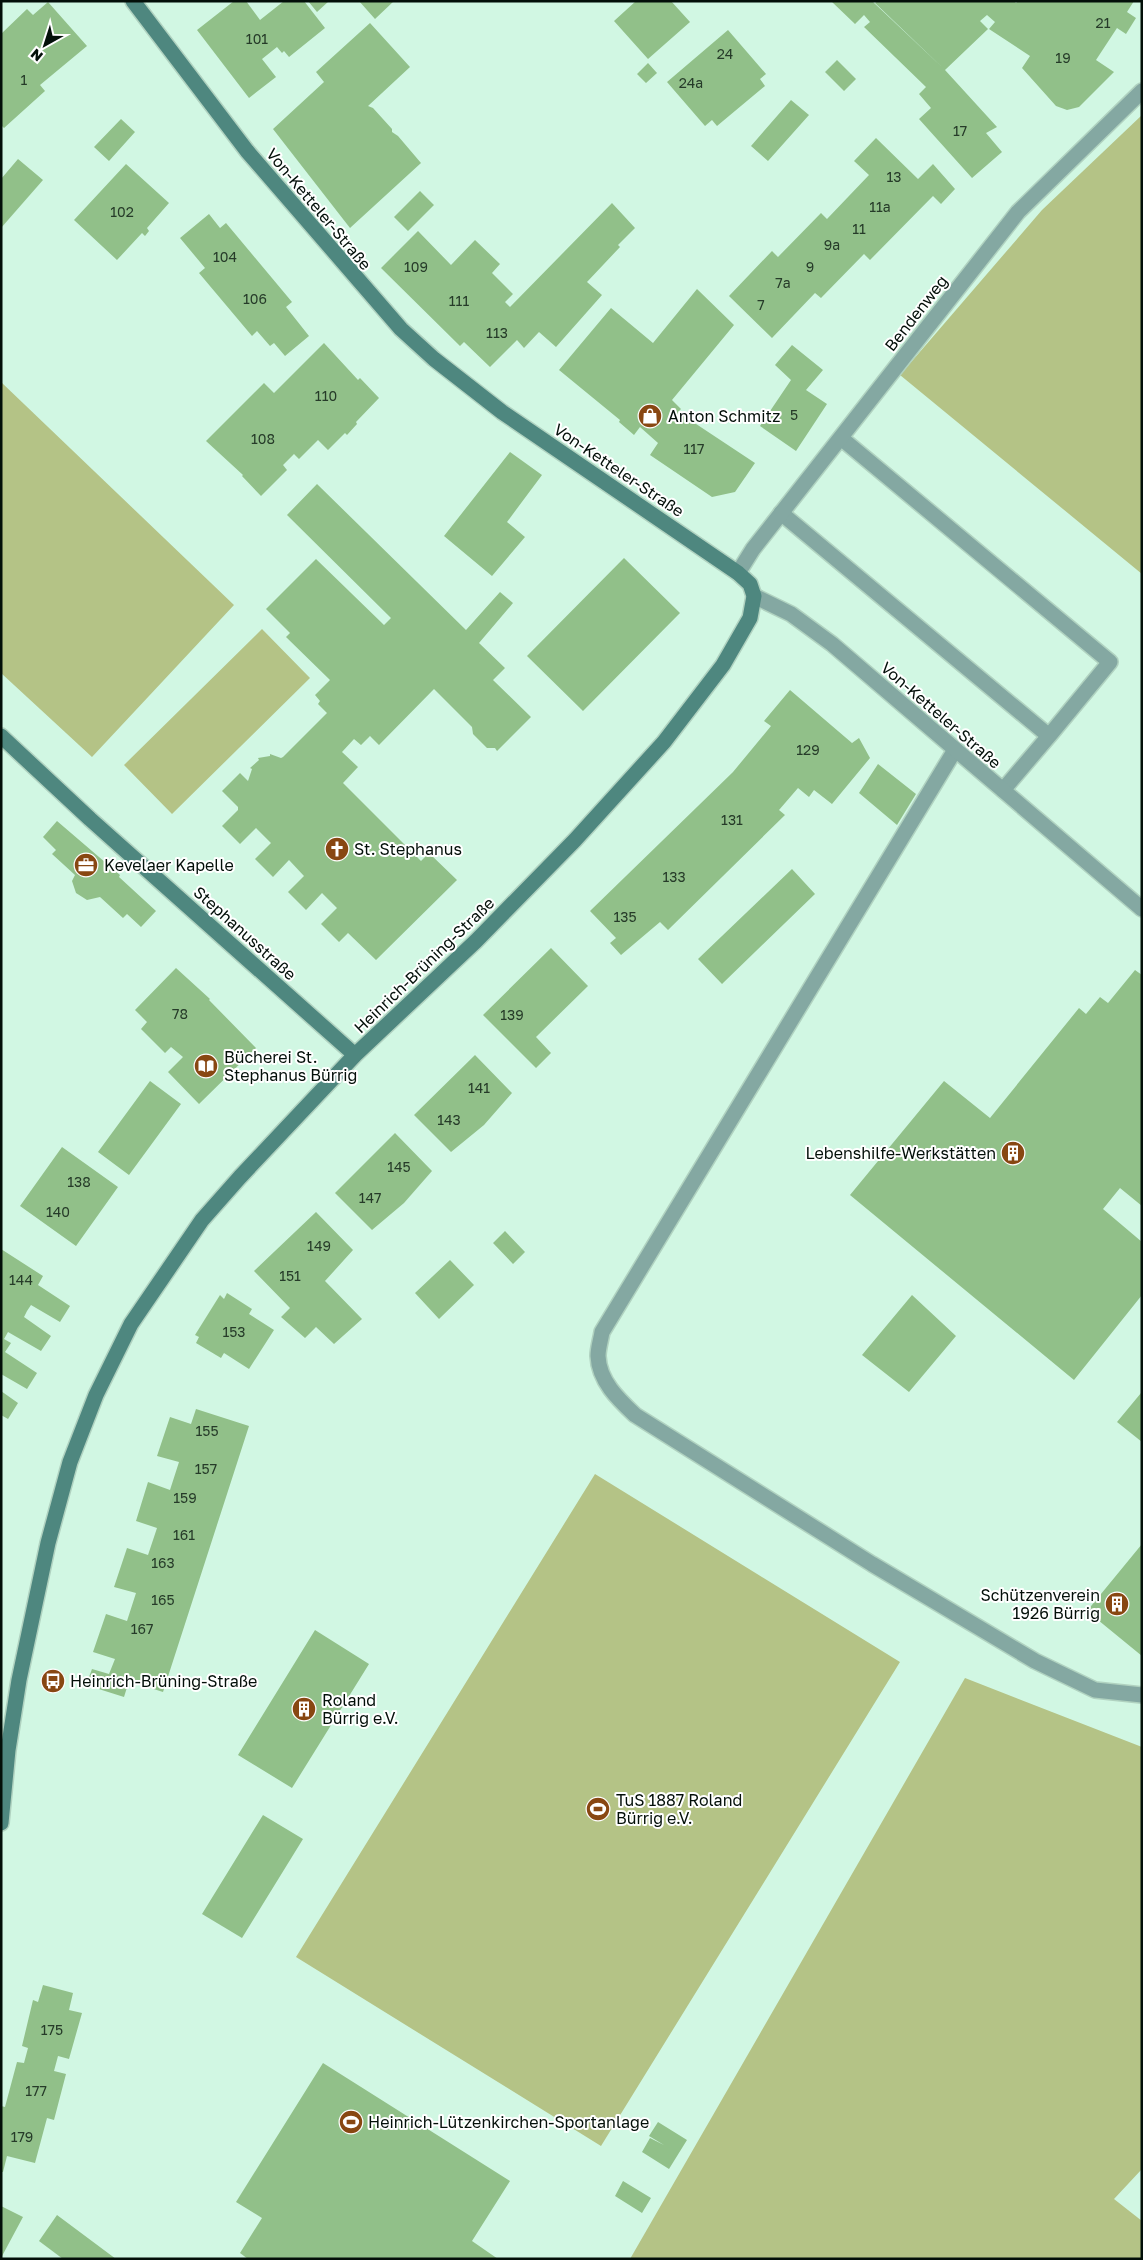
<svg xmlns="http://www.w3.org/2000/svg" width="1143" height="2260" viewBox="0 0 1143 2260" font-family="'Golos Text',sans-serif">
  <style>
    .green { fill: #b4c386 }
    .building { fill: #91c089 }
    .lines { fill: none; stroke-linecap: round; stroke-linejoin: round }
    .lane-casing { stroke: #b0d2c0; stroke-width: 18 }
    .street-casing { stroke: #b0d2c0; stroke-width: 18 }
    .secondary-casing { stroke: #b0d2c0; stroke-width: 18 }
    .lane { stroke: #84a8a2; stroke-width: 15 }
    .street { stroke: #84a8a2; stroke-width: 15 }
    .secondary { stroke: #4e877f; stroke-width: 15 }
    .labels { text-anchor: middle; stroke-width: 4; stroke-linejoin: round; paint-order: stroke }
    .number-label { font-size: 14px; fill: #263b29 }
    .street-label { font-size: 16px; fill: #030f09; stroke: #fff }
    .poi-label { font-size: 16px; fill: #030f09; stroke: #fff; text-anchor: start }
  </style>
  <rect width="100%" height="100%" fill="#d1f7e3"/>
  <path class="green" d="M 1142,115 L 1142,574 L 900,375 L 1042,210 Z
    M 1,382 L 234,605 L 92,757 L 1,673 Z
    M 262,629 L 310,678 L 172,814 L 124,765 Z
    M 595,1474 L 900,1662 L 601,2146 L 296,1957 Z
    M 965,1678 L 1142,1747 L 1142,2169 L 1114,2199 L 1142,2221 L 1142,2259 L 630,2259 Z"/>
  <path class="building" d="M 234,1 L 246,1 L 260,20 L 284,1 L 304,1 L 325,28 L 289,57 L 284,51 L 282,53 L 277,47 L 262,59 L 276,77 L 249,98 L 197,30 Z
    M 308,1 L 329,1 L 317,12 Z
    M 359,1 L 394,1 L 375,19 Z
    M 636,1 L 671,1 L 690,22 L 648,59 L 614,21 Z
    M 831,1 L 872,1 L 945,70 L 997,127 L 986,133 L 1002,152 L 972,178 L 919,119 L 931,108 L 919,94 L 926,87 L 864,27 L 870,22 L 864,15 L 855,24 Z
    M 878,1 L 1014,1 L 1016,3 L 1018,1 L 1134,1 L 1127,12 L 1136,18 L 1126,34 L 1117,28 L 1096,60 L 1114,72 L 1079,107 L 1067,110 L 1056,106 L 1022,68 L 1030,56 L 989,29 L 995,22 L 987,15 L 980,21 L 988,29 L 945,70 L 875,3 Z
    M 48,2 L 87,46 L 40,85 L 45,91 L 4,128 L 1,125 L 1,34 L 27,9 L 33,15 Z
    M 370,23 L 410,67 L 368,106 L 373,108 L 392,129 L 392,132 L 398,136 L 421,163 L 350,228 L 273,129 L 324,82 L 316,72 Z
    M 728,30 L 766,74 L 760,79 L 765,86 L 717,126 L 712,120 L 705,126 L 667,82 Z
    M 837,60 L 856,79 L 844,91 L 825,72 Z
    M 648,63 L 657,73 L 646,83 L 637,74 Z
    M 791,100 L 809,115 L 768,161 L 751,146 Z
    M 121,119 L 135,132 L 109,161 L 94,147 Z
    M 876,138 L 918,179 L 933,164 L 955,189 L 941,204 L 933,196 L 870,260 L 864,254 L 821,298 L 815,293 L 772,338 L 729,296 L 772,251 L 778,257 L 821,213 L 827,219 L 869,175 L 854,161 Z
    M 18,159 L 43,180 L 1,228 L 1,179 Z
    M 126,164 L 169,203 L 147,228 L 149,231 L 145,236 L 142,233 L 117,260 L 74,220 Z
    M 420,191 L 434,205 L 408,231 L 394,217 Z
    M 612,203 L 635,228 L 618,245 L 620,247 L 587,282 L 602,295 L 556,347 L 539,332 L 524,348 L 517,340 L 490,367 L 464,342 L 460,346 L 381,268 L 418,231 L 451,265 L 475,240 L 500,264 L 492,273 L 513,294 L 505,302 L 510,307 Z
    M 209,214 L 220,228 L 226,223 L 292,302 L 286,307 L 309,336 L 285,356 L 274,343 L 270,346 L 257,331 L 252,336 L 199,273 L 205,268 L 180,238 Z
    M 697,289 L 734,325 L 672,400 L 681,409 L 678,412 L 755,463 L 735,492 L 712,497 L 650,455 L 658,443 L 640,427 L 634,435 L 619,422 L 620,420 L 559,370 L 611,308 L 653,343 Z
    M 324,343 L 358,380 L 360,378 L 379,398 L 356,422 L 357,424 L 347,435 L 345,433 L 328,450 L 318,440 L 299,459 L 294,454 L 283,465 L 287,470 L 261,496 L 242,476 L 243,475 L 206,441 L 264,383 L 274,393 Z
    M 792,345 L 823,370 L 806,390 L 827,404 L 796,451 L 760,426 L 791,380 L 775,365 Z
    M 510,452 L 542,475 L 507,522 L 525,537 L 492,576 L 444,536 Z
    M 317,484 L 466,630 L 500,592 L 513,603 L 479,643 L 505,668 L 493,680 L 531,717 L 497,751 L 495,748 L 487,748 L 473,734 L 472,727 L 434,689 L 379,745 L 370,736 L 361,745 L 354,739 L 342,752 L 358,767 L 343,783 L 421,861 L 429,853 L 457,880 L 376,960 L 348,933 L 339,942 L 321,924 L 337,908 L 322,893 L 306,910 L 288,892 L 304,876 L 289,860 L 273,877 L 255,859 L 271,843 L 256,828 L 240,844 L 222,826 L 238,810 L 238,807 L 222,791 L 240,773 L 248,781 L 252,769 L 250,768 L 259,760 L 258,758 L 270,756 L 270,754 L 281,758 L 283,757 L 327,713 L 318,704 L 320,701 L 315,695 L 330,680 L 286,637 L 290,633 L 266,609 L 316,559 L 384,625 L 391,618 L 287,515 Z
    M 624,558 L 680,613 L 583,711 L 527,656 Z
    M 790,690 L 852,743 L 859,738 L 870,758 L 832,804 L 814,790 L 809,797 L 798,788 L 779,810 L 785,815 L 668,930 L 660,922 L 621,955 L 610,943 L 616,938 L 590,911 L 733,772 L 771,726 L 764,721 Z
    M 878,764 L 916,794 L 897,825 L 859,793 Z
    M 57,821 L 120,875 L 119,877 L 156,911 L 141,927 L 127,914 L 123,918 L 100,897 L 87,900 L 76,893 L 72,881 L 75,875 L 52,854 L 56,850 L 43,837 Z
    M 792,869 L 815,894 L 722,984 L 698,959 Z
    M 551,948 L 588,986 L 536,1037 L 551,1053 L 536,1068 L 483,1015 Z
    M 176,968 L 210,999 L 209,1000 L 256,1048 L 199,1104 L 168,1072 L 183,1057 L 171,1047 L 165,1053 L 141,1029 L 147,1022 L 135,1010 Z
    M 1135,970 L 1142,975 L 1142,1206 L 1120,1188 L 1103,1209 L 1142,1242 L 1142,1295 L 1074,1380 L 850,1195 L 944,1081 L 990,1118 L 1079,1008 L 1086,1014 L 1100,997 L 1108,1003 Z
    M 475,1055 L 512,1093 L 484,1125 L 451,1152 L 414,1115 Z
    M 150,1081 L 181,1104 L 129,1175 L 98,1152 Z
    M 395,1133 L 432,1171 L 404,1203 L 372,1230 L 335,1193 Z
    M 62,1147 L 118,1187 L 76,1246 L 20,1206 Z
    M 316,1212 L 353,1250 L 325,1281 L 362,1319 L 334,1344 L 316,1327 L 305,1338 L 281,1317 L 290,1308 L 254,1271 Z
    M 505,1231 L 525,1252 L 513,1264 L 493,1243 Z
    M 1,1249 L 43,1276 L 38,1285 L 70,1306 L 60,1322 L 31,1305 L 27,1311 L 24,1317 L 51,1336 L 41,1351 L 8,1332 L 4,1339 L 11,1343 L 5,1352 L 37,1373 L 27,1389 L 1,1374 Z
    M 450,1260 L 474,1285 L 439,1319 L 415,1293 Z
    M 227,1293 L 252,1309 L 249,1314 L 274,1330 L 249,1369 L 224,1353 L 221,1358 L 196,1343 L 199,1337 L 195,1335 L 220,1295 L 224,1299 Z
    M 912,1295 L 956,1336 L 909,1392 L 862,1355 Z
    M 1,1391 L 18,1403 L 8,1419 L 1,1415 Z
    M 1141,1393 L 1142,1393 L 1142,1442 L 1117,1422 Z
    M 196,1409 L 249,1426 L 163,1692 L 129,1681 L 124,1697 L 86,1685 L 92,1669 L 109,1674 L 115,1659 L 93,1652 L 106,1614 L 127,1621 L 136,1593 L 114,1587 L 127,1548 L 148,1555 L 157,1528 L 136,1521 L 148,1482 L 170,1490 L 179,1462 L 157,1456 L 170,1417 L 191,1424 Z
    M 1142,1544 L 1142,1656 L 1087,1611 Z
    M 315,1630 L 369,1664 L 292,1788 L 238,1755 Z
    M 263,1815 L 303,1839 L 242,1938 L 202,1914 Z
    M 43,1985 L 73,1993 L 69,2010 L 82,2013 L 69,2059 L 58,2056 L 54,2071 L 66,2074 L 54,2120 L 47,2118 L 35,2163 L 7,2156 L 3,2172 L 1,2172 L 1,2106 L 5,2107 L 17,2062 L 24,2063 L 28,2048 L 22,2046 L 33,2000 L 38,2002 Z
    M 323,2063 L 510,2181 L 472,2241 L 498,2259 L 248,2259 L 240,2253 L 262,2218 L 236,2202 Z
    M 658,2122 L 687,2140 L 669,2169 L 642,2152 L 650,2138 L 664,2145 L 649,2136 Z
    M 623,2181 L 651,2198 L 642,2213 L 615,2196 Z
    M 1,2206 L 23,2217 L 1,2258 Z
    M 57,2215 L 116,2259 L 63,2259 L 39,2241 Z"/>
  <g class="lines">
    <g class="lane-casing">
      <path id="lane" d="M 781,513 L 1049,736 L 1110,662 L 841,438
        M 955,750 L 602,1332 C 601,1339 598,1348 598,1356 C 599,1381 618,1399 635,1415 L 872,1564 L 1035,1661 L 1095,1690 L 1142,1695
        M 1003,790 L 1049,736"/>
    </g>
    <g class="street-casing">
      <path id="street" d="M 738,573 L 753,549 L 1018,212 L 1142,91
        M 754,596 L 791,614 L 832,644 L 1142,909"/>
    </g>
    <g class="secondary-casing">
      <path id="secondary" d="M 1,736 L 90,819 L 355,1055
        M 1,1823 L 8,1750 L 19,1680 L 48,1543 L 70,1462 L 96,1395 L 131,1324 L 202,1220 L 240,1177 L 355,1055 L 476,941 L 575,840 L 664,742 L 723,665 L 750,618 L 754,596 L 750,584 L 738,573 L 502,412 L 434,359 L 401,329 L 247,151 L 133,1"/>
    </g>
    <use href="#lane" class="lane"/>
    <use href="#street" class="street"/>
    <use href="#secondary" class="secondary"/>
  </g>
  <defs>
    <g id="shop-disc" transform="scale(1.25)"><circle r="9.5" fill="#884712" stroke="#fff"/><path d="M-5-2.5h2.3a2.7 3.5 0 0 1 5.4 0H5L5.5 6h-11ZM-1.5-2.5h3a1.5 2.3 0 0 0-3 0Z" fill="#fff"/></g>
    <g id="church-disc" transform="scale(1.25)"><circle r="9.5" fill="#884712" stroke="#fff"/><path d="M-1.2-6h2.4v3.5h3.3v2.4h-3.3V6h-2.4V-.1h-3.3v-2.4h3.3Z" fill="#fff"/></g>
    <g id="office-disc" transform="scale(1.25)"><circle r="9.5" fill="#884712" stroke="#fff"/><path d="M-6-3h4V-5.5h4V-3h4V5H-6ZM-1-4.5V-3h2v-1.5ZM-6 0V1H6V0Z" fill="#fff"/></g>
    <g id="library-disc" transform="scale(1.25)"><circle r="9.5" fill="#884712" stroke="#fff"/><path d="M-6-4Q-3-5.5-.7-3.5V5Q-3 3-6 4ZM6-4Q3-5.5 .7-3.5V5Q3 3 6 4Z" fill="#fff"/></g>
    <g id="building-disc" transform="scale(1.25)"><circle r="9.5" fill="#884712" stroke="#fff"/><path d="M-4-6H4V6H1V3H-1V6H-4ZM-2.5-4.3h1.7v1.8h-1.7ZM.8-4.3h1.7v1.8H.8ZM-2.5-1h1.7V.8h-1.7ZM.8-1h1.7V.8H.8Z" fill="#fff"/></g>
    <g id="bus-disc" transform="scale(1.25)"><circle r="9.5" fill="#884712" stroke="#fff"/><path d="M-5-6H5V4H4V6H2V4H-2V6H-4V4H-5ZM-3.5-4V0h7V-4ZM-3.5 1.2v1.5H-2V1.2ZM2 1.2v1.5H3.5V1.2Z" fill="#fff"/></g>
    <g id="stadium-disc" transform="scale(1.25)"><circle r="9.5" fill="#884712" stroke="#fff"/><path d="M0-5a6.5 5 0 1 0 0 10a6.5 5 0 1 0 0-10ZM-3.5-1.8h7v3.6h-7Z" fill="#fff"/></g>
  </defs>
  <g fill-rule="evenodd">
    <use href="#shop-disc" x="650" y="416"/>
    <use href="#church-disc" x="337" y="849"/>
    <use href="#office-disc" x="86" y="865"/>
    <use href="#library-disc" x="206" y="1066"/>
    <use href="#building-disc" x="1013" y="1153"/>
    <use href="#building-disc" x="1117" y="1604"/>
    <use href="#bus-disc" x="53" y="1681"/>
    <use href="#building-disc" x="304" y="1709"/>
    <use href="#stadium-disc" x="598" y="1809"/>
    <use href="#stadium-disc" x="351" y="2122"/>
  </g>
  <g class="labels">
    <g class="number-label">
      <text x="1103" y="28">21</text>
      <text x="257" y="44">101</text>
      <text x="725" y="59">24</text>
      <text x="1063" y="63">19</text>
      <text x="24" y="85">1</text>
      <text x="691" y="88">24a</text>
      <text x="960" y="136">17</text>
      <text x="894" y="182">13</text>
      <text x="880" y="212">11a</text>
      <text x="122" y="217">102</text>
      <text x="859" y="234">11</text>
      <text x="832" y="250">9a</text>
      <text x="225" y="262">104</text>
      <text x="416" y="272">109</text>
      <text x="810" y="272">9</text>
      <text x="783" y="288">7a</text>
      <text x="255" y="304">106</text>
      <text x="459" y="306">111</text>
      <text x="761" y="310">7</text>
      <text x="497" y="338">113</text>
      <text x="326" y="401">110</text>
      <text x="794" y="420">5</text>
      <text x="263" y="444">108</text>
      <text x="694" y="454">117</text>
      <text x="808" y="755">129</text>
      <text x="732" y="825">131</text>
      <text x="674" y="882">133</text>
      <text x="625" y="922">135</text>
      <text x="180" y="1019">78</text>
      <text x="512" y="1020">139</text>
      <text x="479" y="1093">141</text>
      <text x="449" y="1125">143</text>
      <text x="399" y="1172">145</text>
      <text x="79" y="1187">138</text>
      <text x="370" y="1203">147</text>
      <text x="58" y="1217">140</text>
      <text x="319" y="1251">149</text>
      <text x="290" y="1281">151</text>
      <text x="21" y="1285">144</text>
      <text x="234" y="1337">153</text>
      <text x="207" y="1436">155</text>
      <text x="206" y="1474">157</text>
      <text x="185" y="1503">159</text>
      <text x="184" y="1540">161</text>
      <text x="163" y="1568">163</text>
      <text x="163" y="1605">165</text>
      <text x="142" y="1634">167</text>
      <text x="52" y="2035">175</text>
      <text x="36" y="2096">177</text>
      <text x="22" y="2142">179</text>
    </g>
    <g class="street-label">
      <text transform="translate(319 209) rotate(50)" y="6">Von-Ketteler-Straße</text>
      <text transform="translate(916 313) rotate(-52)" y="6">Bendenweg</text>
      <text transform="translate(619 470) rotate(34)" y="6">Von-Ketteler-Straße</text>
      <text transform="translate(941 715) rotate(41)" y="6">Von-Ketteler-Straße</text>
      <text transform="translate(245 933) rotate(42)" y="6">Stephanusstraße</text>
      <text transform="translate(424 965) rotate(-44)" y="6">Heinrich-Brüning-Straße</text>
    </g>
    <g class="poi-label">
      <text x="668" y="422">Anton Schmitz</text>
      <text x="354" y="855">St. Stephanus</text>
      <text x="104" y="871">Kevelaer Kapelle</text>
      <text x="224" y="1063">Bücherei St.<tspan x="224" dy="18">Stephanus Bürrig</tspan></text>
      <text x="996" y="1159" text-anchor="end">Lebenshilfe-Werkstätten</text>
      <text x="1100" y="1601" text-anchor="end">Schützenverein<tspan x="1100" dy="18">1926 Bürrig</tspan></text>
      <text x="70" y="1687">Heinrich-Brüning-Straße</text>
      <text x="322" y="1706">Roland<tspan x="322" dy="18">Bürrig e.V.</tspan></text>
      <text x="616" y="1806">TuS 1887 Roland<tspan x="616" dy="18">Bürrig e.V.</tspan></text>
      <text x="368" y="2128">Heinrich-Lützenkirchen-Sportanlage</text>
    </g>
  </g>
  <rect width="1143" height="2260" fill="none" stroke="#030f09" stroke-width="5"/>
  <g transform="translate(45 45) rotate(219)" stroke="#ffffff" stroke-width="4" paint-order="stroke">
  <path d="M0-4L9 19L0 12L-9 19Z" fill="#030f09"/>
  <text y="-8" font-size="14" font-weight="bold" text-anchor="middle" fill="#030f09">N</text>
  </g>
</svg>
